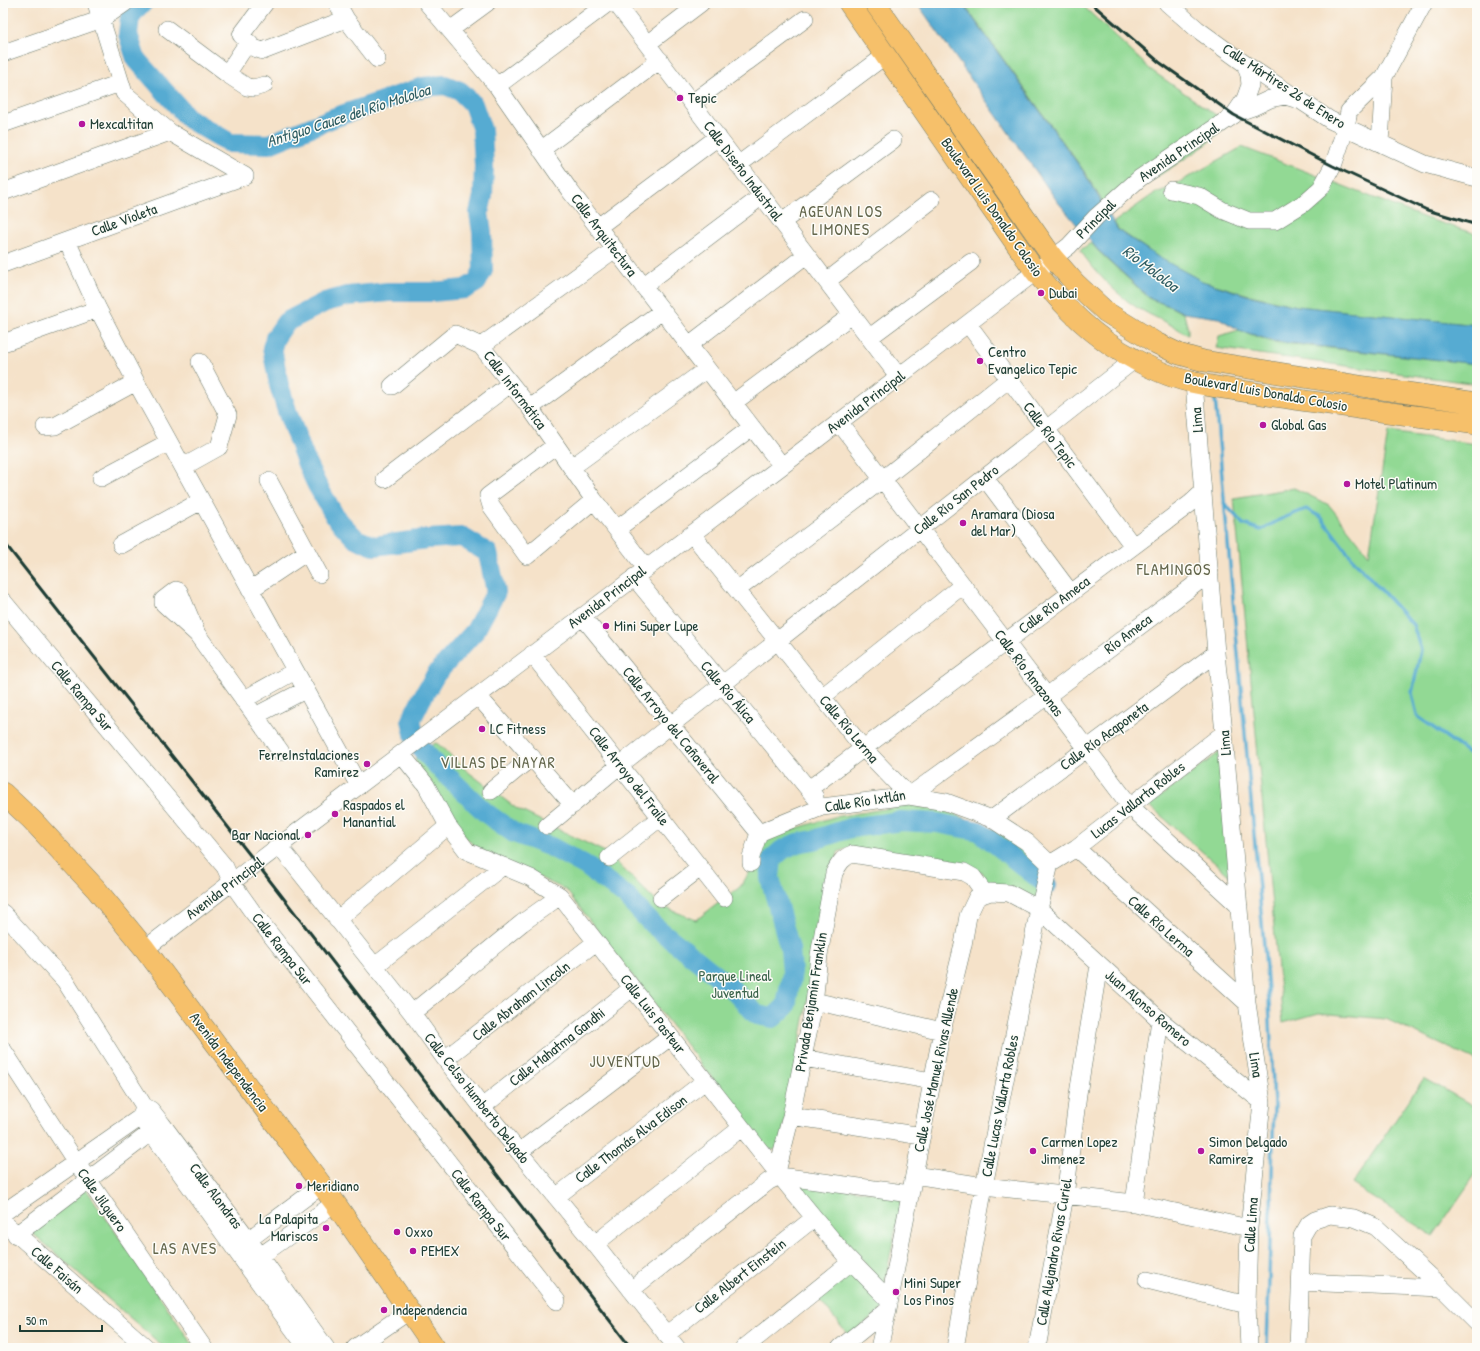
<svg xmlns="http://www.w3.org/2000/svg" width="1480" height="1351" viewBox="0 0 1480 1351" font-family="'Patrick Hand',sans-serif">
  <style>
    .green { fill: #92d994; stroke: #588b64 }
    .water { fill: #56abd2; stroke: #3a7483 }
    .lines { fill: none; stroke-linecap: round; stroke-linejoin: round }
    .stream { stroke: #56abd2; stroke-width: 3.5 }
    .river { stroke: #56abd2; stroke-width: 20 }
    .minor-casing { stroke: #6a7768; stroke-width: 18 }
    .major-casing { stroke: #6a7768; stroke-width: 22 }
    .minor { stroke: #fff; stroke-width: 17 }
    .major { stroke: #f6c06b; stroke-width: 21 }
    .rail { stroke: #1f3d34; stroke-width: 3 }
    .poi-dot { fill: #b5179e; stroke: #fdfcf7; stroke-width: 1.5 }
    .labels { text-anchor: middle; stroke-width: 3; stroke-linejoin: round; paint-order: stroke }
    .street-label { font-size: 15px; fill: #1f3d34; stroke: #fdfcf7 }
    .poi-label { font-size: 15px; fill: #1f3d34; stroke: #fdfcf7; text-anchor: start }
    .park-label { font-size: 15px; fill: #3c644c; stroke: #fdfcf7 }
    .water-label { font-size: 16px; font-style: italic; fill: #305e63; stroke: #fdfcf7 }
    .neighbourhood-label { font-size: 16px; letter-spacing: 1px; fill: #63664c; stroke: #fdfcf7 }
  </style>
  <rect width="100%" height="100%" fill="#fdfcf7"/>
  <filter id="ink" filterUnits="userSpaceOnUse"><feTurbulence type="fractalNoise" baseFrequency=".025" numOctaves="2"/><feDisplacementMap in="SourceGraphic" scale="8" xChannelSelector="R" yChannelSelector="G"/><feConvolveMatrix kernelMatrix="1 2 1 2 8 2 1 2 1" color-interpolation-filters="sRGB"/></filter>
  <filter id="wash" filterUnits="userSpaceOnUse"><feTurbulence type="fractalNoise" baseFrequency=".012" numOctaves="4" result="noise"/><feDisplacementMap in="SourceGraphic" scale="16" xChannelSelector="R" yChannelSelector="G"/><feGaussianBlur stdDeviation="0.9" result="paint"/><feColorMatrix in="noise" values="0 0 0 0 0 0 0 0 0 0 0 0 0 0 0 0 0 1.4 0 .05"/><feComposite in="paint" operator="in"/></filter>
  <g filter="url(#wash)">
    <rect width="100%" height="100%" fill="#f5e2c9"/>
    <path class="green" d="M 963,3 L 1080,3 L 1151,70 L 1229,124 L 1203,147 L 1107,209 L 1084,171 Z
      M 1242,147 L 1336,183 L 1425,218 L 1477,234 L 1477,325 L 1297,306 L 1246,294 L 1202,281 L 1158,257 L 1118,229 L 1114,222 L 1155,193 L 1167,189 Z
      M 1091,243 L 1098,251 L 1150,299 L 1169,306 L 1184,314 L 1188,329 L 1188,335 C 1172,324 1153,317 1136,307 C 1116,294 1093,270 1080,250 Z
      M 1239,330 L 1272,342 L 1477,364 L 1477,384 L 1216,348 L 1219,336 Z
      M 1388,432 L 1477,444 L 1477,1061 L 1386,1019 L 1319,1013 L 1283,1023 L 1234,498 L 1294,488 L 1329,505 L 1369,555 Z
      M 435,743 L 438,744 L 467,771 L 517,809 L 607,853 L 661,906 L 696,920 L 740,887 L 755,864 L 756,856 L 770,836 L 834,817 L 909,805 L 947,811 L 995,830 L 1048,863 L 1038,898 L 987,882 L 983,873 L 845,849 L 838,852 L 826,900 L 781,1144 L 774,1150 L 768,1150 L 566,890 L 477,848 L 458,830 L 417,766 L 415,758 Z
      M 1220,752 L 1231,877 L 1149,805 Z
      M 1424,1078 L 1477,1108 L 1477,1172 L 1433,1236 L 1352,1184 Z
      M 796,1181 L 902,1197 L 884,1286 Z
      M 86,1189 L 195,1348 L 165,1348 L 30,1231 Z
      M 850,1272 L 884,1308 L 849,1336 L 816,1296 Z"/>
    <path class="water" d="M 917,3 L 962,3 L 1083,171 L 1118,230 L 1158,257 L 1202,281 L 1246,295 L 1297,306 L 1477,325 L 1477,364 L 1273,341 L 1239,330 L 1219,318 L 1184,313 L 1170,306 L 1151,299 L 1098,250 L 1057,201 Z"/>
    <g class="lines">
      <path class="stream" d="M 1215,398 L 1269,1001 L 1274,1105 L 1267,1348
        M 1224,503 L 1243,524 L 1261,530 L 1281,519 L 1306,509 L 1321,517 L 1351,557 L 1413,625 L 1421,650 L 1412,693 L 1417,716 L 1477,759"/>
      <path class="river" d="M 143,3 L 138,7 L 130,17 L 128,34 L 136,59 L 189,119 L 230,143 L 269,144 L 333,118 L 423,87 L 445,85 L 460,91 L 473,104 L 482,130 L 484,166 L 483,196 L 479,213 L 482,232 L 483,270 L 477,282 L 465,289 L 432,292 L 388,292 L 348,296 L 325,302 L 286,322 L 275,338 L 272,348 L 279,385 L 288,414 L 307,464 L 317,485 L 336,518 L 356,539 L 374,546 L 427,539 L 462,537 L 488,553 L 496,592 L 475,631 L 436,674 L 421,700 L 411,720 L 416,743 L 443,772 L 486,813 L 514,833 L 551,847 L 586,866 L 626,896 L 652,924 L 727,984 L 757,1015 L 773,1018 L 786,1006 L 792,973 L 790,949 L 770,878 L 772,859 L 782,850 L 797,843 L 814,840 L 850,828 L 901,821 L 937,823 L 979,831 L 1047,885"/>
    </g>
  </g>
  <g filter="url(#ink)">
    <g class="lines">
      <g class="minor-casing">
        <path id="minor" d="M 96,3 L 124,93 L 170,132 L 245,176
          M 265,3 L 241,35 L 254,48 L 263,51 L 346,19 L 337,3
          M 427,3 L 497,86 L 570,191 L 782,466
          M 616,3 L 899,377
          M 1167,3 L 1197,29 L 1245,64 L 1330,120 L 1425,164 L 1477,178
          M 346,19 L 377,59
          M 167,29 L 227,74 L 247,87 L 254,88 L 264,85
          M 450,30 L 487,3
          M 647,44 L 701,3
          M 3,53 L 102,19 L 125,3
          M 227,74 L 248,42
          M 1384,77 L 1424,3
          M 497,86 L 608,3
          M 692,103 L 805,19
          M 1236,113 L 1253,107 L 1270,99 L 1285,96 L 1298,100
          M 3,124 L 120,83
          M 541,150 L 660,60
          M 738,165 L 886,55
          M 1171,190 L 1199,196 L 1222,210 L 1249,221 L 1275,221 L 1304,203 L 1321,188 L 1333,166 L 1346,127 L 1349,111 L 1384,77 L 1380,143
          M 3,192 L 170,132
          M 782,222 L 893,140
          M 598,227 L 718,137
          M 67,241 L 98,309 L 136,382 L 359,786
          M 615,249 L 481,346 L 530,408 L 594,500 L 646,568
          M 3,264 L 245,176
          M 827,281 L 932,200
          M 643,286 L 762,196
          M 968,324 L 1133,546
          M 870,337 L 971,262
          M 3,343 L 98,309
          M 689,345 L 806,255
          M 1194,383 L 1216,653 L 1224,733 L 1247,1003 L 1262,1102 L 1249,1228 L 1247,1305 L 1249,1348
          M 392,386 L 455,334 L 481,346
          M 733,403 L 852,315
          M 530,408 L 662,311
          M 839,422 L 1131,807 L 1239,906
          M 45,427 L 55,426 L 136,382
          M 556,445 L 488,496 L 491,506 L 527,556 L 594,500
          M 183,467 L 219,447 L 228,415 L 200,362
          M 572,467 L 707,369
          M 101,478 L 169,442
          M 985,478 L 1070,592
          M 385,479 L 510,384
          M 269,481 L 319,574
          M 617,529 L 752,427
          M 692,534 L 863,748 L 909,796 L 946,802 L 992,819 L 1027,842 L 1050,864
          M 121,545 L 201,501
          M 634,577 L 815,797
          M 250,590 L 307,552
          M 737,590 L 883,479 L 1009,379
          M 3,601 L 225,867 L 232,883 L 252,911 L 557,1301
          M 582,616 L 759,833
          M 197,634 L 163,603 L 163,600 L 176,590 L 179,591 L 197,634 L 281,752
          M 532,654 L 724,898
          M 478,696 L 573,805
          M 822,697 L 963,585
          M 243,700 L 295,671
          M 255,716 L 305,690
          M 401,754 L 426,785 L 448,826 L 467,851 L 531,878 L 560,896 L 780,1176 L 844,1254 L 889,1300
          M 809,789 L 1191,503 L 1203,492
          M 491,791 L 532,757
          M 992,819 L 1216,653
          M 547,826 L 620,765 L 1134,360
          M 279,846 L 412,1013 L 445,1059 L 482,1107 L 595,1244 L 677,1348
          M 1076,848 L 1247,1003
          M 609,858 L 661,817
          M 751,863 L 751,857 L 759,833 L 822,807 L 909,796 L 1047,696 L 1210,573
          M 1050,864 L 1076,848 L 1224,733
          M 661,898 L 700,868
          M 3,913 L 65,981 L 144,1106 L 151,1110 L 162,1124 L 248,1239 L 326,1348
          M 337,920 L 448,826
          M 145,949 L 279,846 L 782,466 L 1069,246 L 1096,217 L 1140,178 L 1234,115 L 1245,99 L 1250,85 L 1249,75 L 1245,64
          M 375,966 L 503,866
          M 814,1004 L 823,1003 L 942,1031
          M 412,1013 L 522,923 L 560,896
          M 3,1050 L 76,1162 L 204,1348
          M 803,1058 L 932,1081
          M 445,1059 L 596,942
          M 144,1106 L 141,1116 L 151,1132 L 247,1266 L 307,1348
          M 482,1107 L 632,988
          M 791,1116 L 922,1136
          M 519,1152 L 670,1037
          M 777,1172 L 791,1116 L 814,1004 L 819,955 L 834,873 C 839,864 842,858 852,854 L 964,872 L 973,877 L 985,894
          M 914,1175 L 984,1186 L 1134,1203 L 1249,1228
          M 556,1197 L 705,1081
          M 1134,1203 L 1160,1020
          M 3,1213 L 151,1110
          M 3,1222 L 147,1348
          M 16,1235 L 159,1126
          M 595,1244 L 741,1128
          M 240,1246 L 322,1185
          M 252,1262 L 335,1203
          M 1147,1280 L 1247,1305
          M 1301,1282 L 1442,1288
          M 631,1290 L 769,1181 L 780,1176 L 910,1194
          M 666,1335 L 814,1218
          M 355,1348 L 409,1311
          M 744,1348 L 851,1262
          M 840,1348 L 888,1309
          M 879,1348 L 888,1309 L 942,1031 L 963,945 L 968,916 L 977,897 L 990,892 L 1009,893 L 1039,909 L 1160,1020 L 1262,1102
          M 955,1348 L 984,1186 L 1039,909 L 1050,864
          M 1037,1348 L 1065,1196 L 1078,1094 L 1099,965
          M 1298,1348 L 1302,1236 L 1309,1224 L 1315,1220 L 1330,1215 L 1354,1218 L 1376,1227 L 1442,1288 L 1477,1323"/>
      </g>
      <g class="major-casing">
        <path id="major" d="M 849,3 L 1035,271 C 1063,306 1094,338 1134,359 C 1152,369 1175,379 1196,383 C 1219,388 1244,391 1267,395 C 1337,406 1407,415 1477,424
          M 875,3 L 1053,258 L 1075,283 L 1106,312 L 1156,343 L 1179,354 L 1204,361 L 1360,386 L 1477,403
          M 3,793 L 32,820 L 96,889 L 145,949 L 335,1203 L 435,1348"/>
      </g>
      <use href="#minor" class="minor"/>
      <use href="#major" class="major"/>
      <path class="rail" d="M 1091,3 L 1159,62 L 1234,115 L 1333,166 L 1427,210 L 1477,225
        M 3,541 L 257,864 L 631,1348"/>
    </g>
  </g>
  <g class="poi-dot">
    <circle cx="680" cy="98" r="4"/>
    <circle cx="82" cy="124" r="4"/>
    <circle cx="1041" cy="293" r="4"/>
    <circle cx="980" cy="361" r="4"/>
    <circle cx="1263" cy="425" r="4"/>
    <circle cx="1347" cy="484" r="4"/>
    <circle cx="963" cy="523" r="4"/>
    <circle cx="606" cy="626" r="4"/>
    <circle cx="482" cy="729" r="4"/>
    <circle cx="367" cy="764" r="4"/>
    <circle cx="335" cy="814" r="4"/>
    <circle cx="308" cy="835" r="4"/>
    <circle cx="1033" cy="1151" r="4"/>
    <circle cx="1201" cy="1151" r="4"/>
    <circle cx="299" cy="1186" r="4"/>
    <circle cx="326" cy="1228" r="4"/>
    <circle cx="397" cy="1232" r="4"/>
    <circle cx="413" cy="1251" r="4"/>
    <circle cx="896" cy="1292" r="4"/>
    <circle cx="384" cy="1310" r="4"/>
  </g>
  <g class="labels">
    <g class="street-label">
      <text transform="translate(1284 86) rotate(33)" y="5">Calle Mártires 26 de Enero</text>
      <text transform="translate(1179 152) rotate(-34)" y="5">Avenida Principal</text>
      <text transform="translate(743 171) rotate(53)" y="5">Calle Diseño Industrial</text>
      <text transform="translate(992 207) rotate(55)" y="5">Boulevard Luis Donaldo Colosio</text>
      <text transform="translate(1096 219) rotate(-45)" y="5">Principal</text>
      <text transform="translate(124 220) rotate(-20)" y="5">Calle Violeta</text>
      <text transform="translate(604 235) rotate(53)" y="5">Calle Arquitectura</text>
      <text transform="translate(515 390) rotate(53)" y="5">Calle Informática</text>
      <text transform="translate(1266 392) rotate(10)" y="5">Boulevard Luis Donaldo Colosio</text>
      <text transform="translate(866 402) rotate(-37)" y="5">Avenida Principal</text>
      <text transform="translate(1197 420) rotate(-95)" y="5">Lima</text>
      <text transform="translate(1050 435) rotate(53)" y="5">Calle Río Tepic</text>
      <text transform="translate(956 500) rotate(-38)" y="5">Calle Río San Pedro</text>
      <text transform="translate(607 597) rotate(-37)" y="5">Avenida Principal</text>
      <text transform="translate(1054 605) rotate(-37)" y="5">Calle Río Ameca</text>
      <text transform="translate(1128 634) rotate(-37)" y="5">Río Ameca</text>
      <text transform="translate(1029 673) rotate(53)" y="5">Calle Río Amazonas</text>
      <text transform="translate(728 692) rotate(50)" y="5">Calle Río Álica</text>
      <text transform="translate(82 696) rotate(50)" y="5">Calle Rampa Sur</text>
      <text transform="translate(671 725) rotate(51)" y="5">Calle Arroyo del Cañaveral</text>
      <text transform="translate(849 729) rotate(50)" y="5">Calle Río Lerma</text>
      <text transform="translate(1104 736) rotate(-36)" y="5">Calle Río Acaponeta</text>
      <text transform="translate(1225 743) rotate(-95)" y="5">Lima</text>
      <text transform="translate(629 776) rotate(52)" y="5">Calle Arroyo del Fraile</text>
      <text transform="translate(1138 800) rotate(-38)" y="5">Lucas Vallarta Robles</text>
      <text transform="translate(865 801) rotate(-9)" y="5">Calle Río Ixtlán</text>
      <text transform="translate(225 888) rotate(-37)" y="5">Avenida Principal</text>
      <text transform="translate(1161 926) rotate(42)" y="5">Calle Río Lerma</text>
      <text transform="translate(282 949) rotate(52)" y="5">Calle Rampa Sur</text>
      <text transform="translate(521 1001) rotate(-38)" y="5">Calle Abraham Lincoln</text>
      <text transform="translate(811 1002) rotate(-81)" y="5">Privada Benjamín Franklin</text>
      <text transform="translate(1148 1008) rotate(41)" y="5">Juan Alonso Romero</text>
      <text transform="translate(653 1014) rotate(52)" y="5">Calle Luis Pasteur</text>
      <text transform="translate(557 1047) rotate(-38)" y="5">Calle Mahatma Gandhi</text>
      <text transform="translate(229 1062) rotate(53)" y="5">Avenida Independencia</text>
      <text transform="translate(1256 1065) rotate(81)" y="5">Lima</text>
      <text transform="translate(936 1070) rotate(-78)" y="5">Calle José Manuel Rivas Allende</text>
      <text transform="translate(477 1098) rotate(52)" y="5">Calle Celso Humberto Delgado</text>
      <text transform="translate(1000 1106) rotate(-79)" y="5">Calle Lucas Vallarta Robles</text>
      <text transform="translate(631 1139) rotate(-37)" y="5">Calle Thomás Alva Edison</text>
      <text transform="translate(216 1196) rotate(53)" y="5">Calle Alondras</text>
      <text transform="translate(102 1200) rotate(55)" y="5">Calle Jilguero</text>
      <text transform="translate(481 1205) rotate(52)" y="5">Calle Rampa Sur</text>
      <text transform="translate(1251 1225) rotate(-86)" y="5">Calle Lima</text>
      <text transform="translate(1054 1252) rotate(-80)" y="5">Calle Alejandro Rivas Curiel</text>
      <text transform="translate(57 1270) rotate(41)" y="5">Calle Faisán</text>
      <text transform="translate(740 1276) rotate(-38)" y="5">Calle Albert Einstein</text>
    </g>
    <g class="poi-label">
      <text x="688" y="103">Tepic</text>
      <text x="90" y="129">Mexcaltitan</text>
      <text x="1049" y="298">Dubai</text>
      <text x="988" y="357">Centro<tspan x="988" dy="17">Evangelico Tepic</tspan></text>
      <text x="1271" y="430">Global Gas</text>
      <text x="1355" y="489">Motel Platinum</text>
      <text x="971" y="519">Aramara (Diosa<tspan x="971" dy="17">del Mar)</tspan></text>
      <text x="614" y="631">Mini Super Lupe</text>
      <text x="490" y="734">LC Fitness</text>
      <text x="359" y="760" text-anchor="end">FerreInstalaciones<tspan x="359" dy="17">Ramirez</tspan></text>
      <text x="343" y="810">Raspados el<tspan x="343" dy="17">Manantial</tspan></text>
      <text x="300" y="840" text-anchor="end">Bar Nacional</text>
      <text x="1041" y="1147">Carmen Lopez<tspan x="1041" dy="17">Jimenez</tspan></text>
      <text x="1209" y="1147">Simon Delgado<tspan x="1209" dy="17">Ramirez</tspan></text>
      <text x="307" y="1191">Meridiano</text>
      <text x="318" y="1224" text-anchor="end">La Palapita<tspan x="318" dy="17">Mariscos</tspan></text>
      <text x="405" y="1237">Oxxo</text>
      <text x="421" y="1256">PEMEX</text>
      <text x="904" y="1288">Mini Super<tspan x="904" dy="17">Los Pinos</tspan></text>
      <text x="392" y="1315">Independencia</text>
    </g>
    <g class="park-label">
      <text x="735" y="981">Parque Lineal<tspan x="735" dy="17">Juventud</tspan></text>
    </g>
    <g class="water-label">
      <text transform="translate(348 115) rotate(-18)" y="6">Antiguo Cauce del Río Mololoa</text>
      <text transform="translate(1151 268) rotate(37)" y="6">Río Mololoa</text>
    </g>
    <g class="neighbourhood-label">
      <text x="841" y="217">AGEUAN LOS<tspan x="841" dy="18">LIMONES</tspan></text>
      <text x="1174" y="575">FLAMINGOS</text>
      <text x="498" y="768">VILLAS DE NAYAR</text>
      <text x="625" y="1067">JUVENTUD</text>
      <text x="185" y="1254">LAS AVES</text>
    </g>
  </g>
  <rect width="1480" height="1351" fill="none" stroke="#fdfcf7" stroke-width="16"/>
  <path d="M20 1325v6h82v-6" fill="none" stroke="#1f3d34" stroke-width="2"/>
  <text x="26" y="1325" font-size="12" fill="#1f3d34" stroke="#fdfcf7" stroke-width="3" paint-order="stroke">50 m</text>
</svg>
